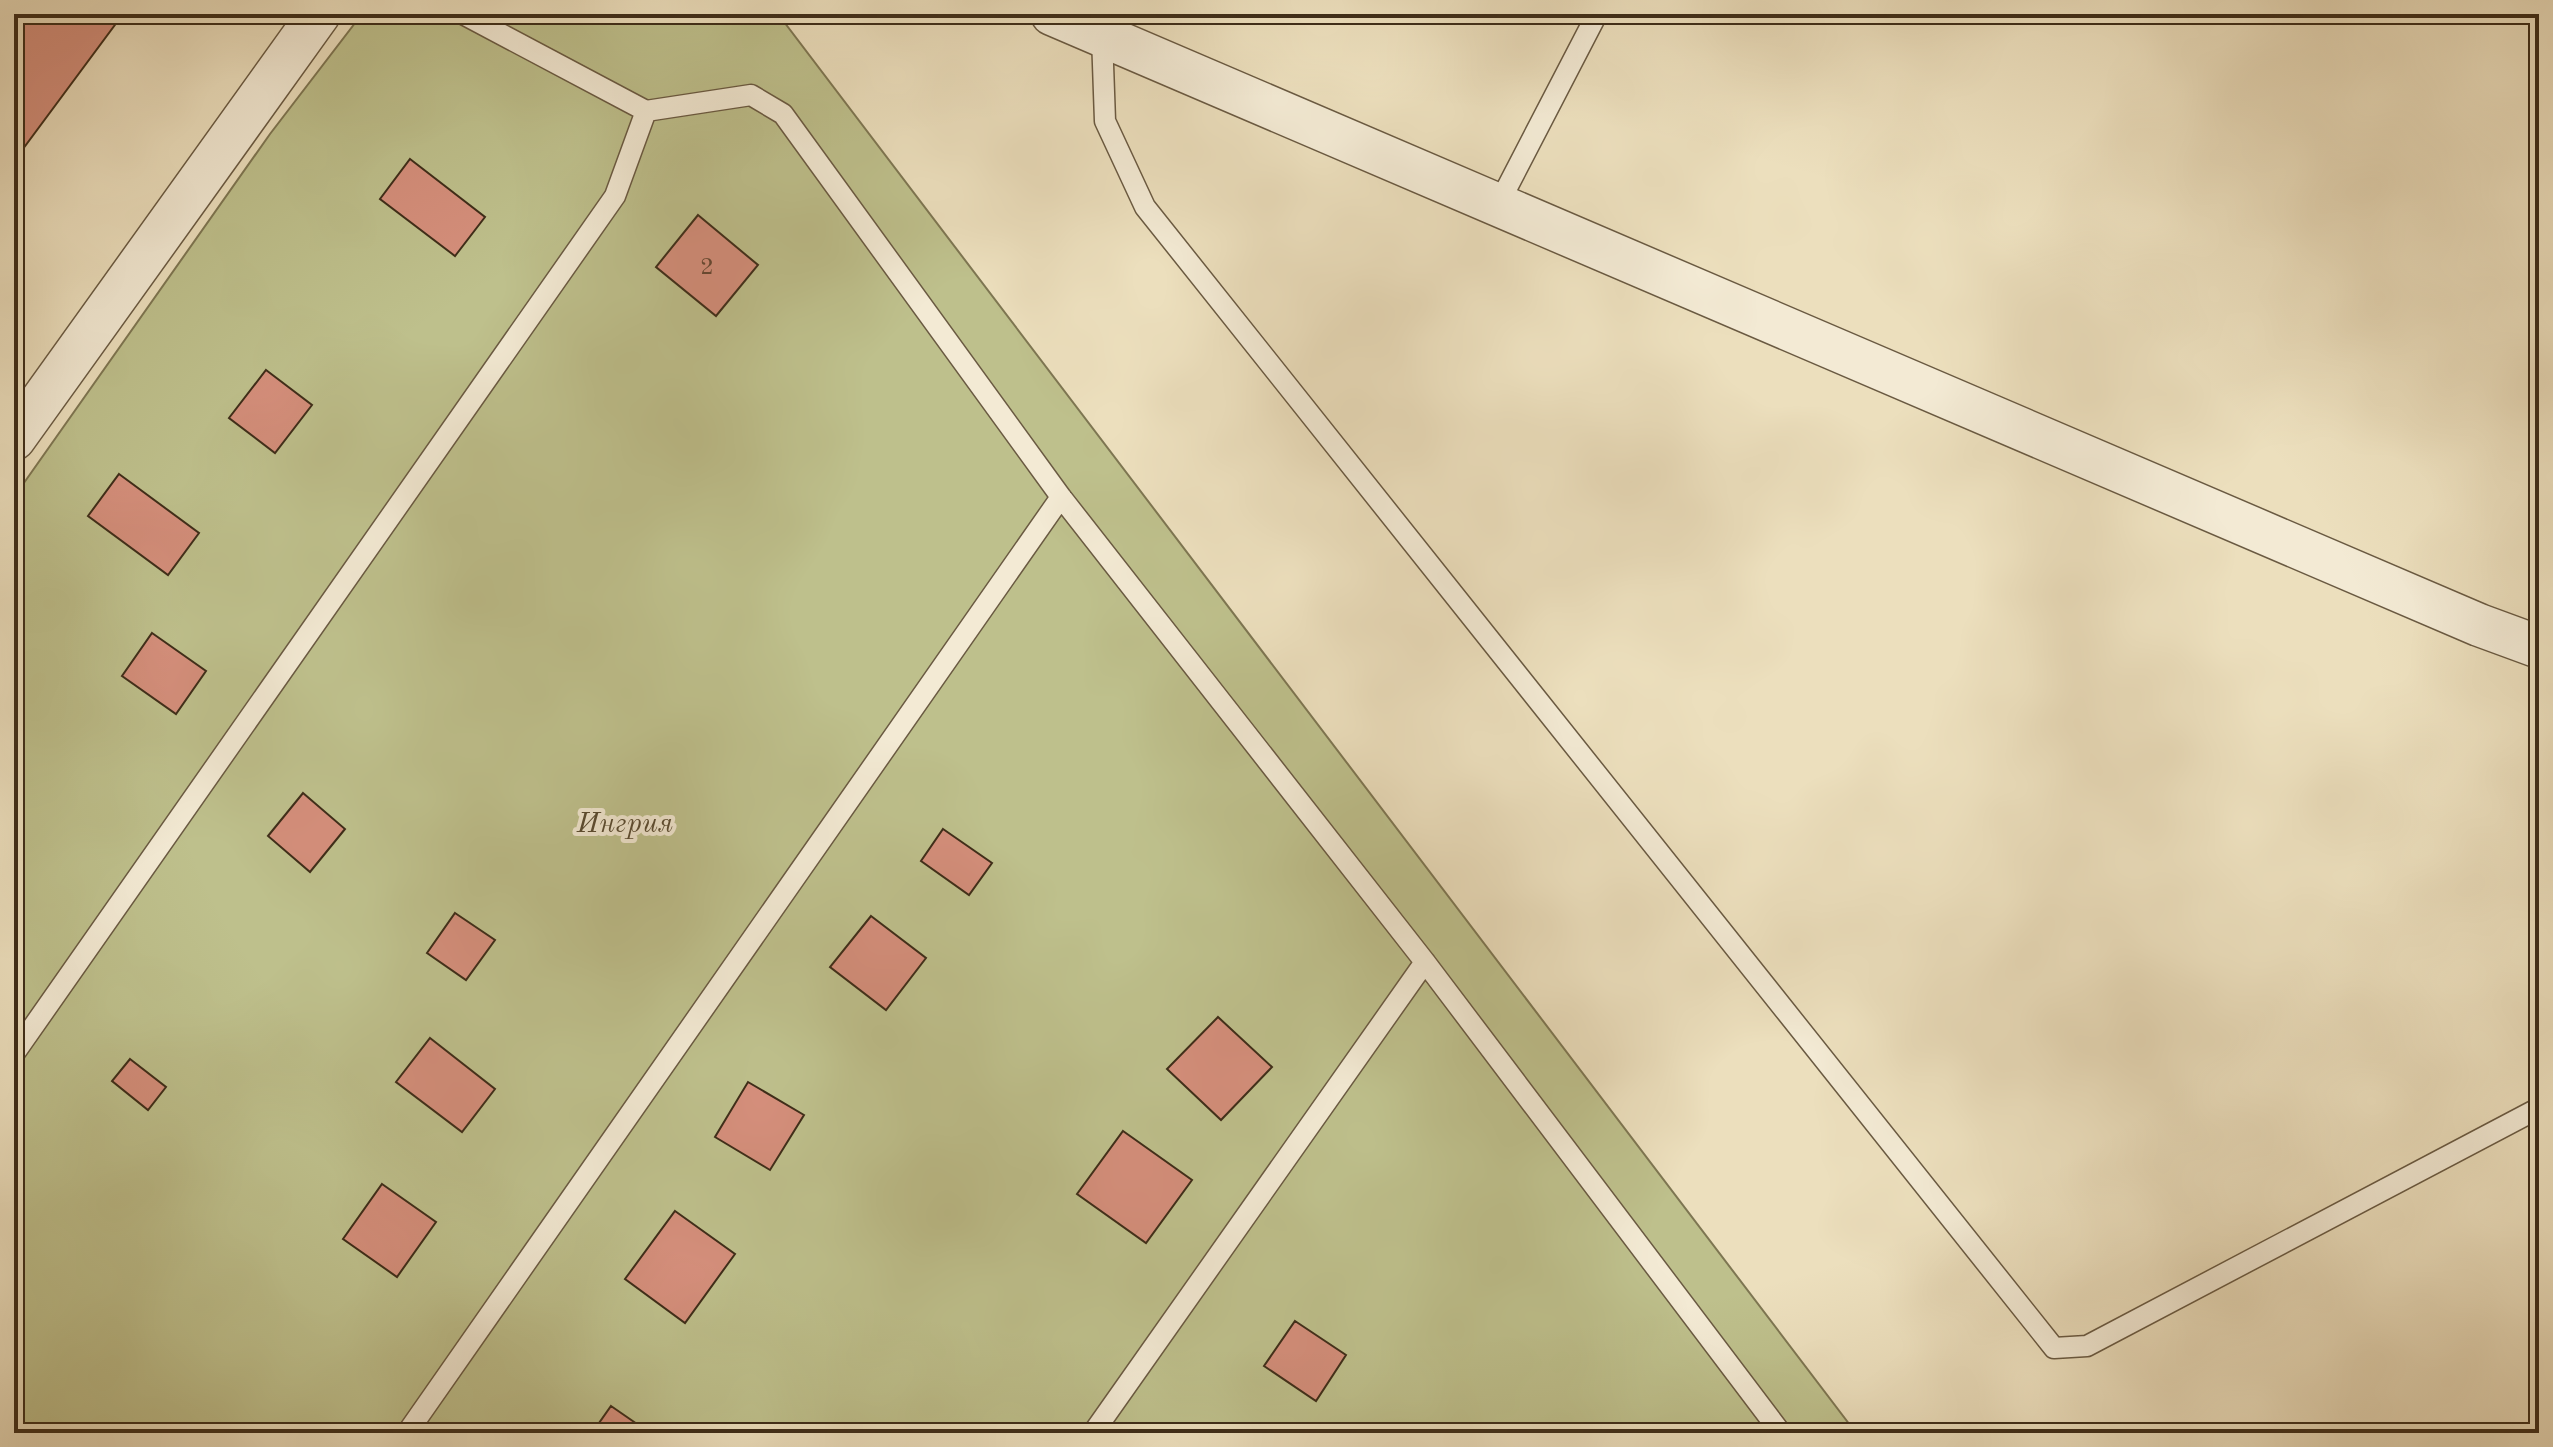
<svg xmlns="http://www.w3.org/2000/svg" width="2553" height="1447" viewBox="0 0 2553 1447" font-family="'Old Standard TT',serif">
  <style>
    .green { fill: #bec08c; stroke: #7e7652; stroke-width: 2 }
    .building { fill: #d58f7c; stroke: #3e2d19; stroke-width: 2 }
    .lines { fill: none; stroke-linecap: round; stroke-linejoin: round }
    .service-casing { stroke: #6a5a42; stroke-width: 23 }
    .minor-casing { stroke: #6a5a42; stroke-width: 45 }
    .service { stroke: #f3ead4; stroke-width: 20 }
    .minor { stroke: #f3ead4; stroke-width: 42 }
    .labels { text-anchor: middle; stroke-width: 8; stroke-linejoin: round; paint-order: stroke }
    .number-label { font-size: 24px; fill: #644632 }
    .park-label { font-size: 28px; font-style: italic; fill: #584a30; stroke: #f3ead4 }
  </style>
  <rect width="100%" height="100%" fill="#ecdfbd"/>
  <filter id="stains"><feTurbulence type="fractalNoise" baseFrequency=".0025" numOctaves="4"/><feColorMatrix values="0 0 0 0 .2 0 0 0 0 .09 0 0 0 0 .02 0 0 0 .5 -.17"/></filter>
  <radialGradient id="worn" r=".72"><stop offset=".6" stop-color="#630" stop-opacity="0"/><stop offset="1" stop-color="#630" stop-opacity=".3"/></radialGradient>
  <path class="green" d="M 362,14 L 778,14 L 1856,1433 L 14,1433 L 14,497 L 270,134 Z"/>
  <path class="building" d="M 14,14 L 123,14 L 14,161 Z
    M 410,159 L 485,217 L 455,256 L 380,199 Z
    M 698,215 L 758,265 L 716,316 L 656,267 Z
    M 266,370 L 312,405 L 275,453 L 229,418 Z
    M 119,474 L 199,533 L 168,575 L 88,516 Z
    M 152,633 L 206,671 L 176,714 L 122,676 Z
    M 303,793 L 345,829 L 310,872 L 268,836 Z
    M 943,829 L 992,863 L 969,895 L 921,861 Z
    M 455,913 L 495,940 L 466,980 L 427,953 Z
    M 871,916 L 926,958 L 886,1010 L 830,967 Z
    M 1218,1017 L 1272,1067 L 1221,1120 L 1167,1069 Z
    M 430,1038 L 495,1089 L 462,1132 L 396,1082 Z
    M 130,1059 L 166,1087 L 148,1110 L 112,1081 Z
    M 748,1082 L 804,1115 L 770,1170 L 715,1137 Z
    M 1123,1131 L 1192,1180 L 1146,1243 L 1077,1194 Z
    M 382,1184 L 436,1222 L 397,1277 L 343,1239 Z
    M 675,1211 L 735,1254 L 685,1323 L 625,1279 Z
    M 1295,1321 L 1346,1355 L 1316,1401 L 1264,1366 Z
    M 611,1406 L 650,1433 L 592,1433 Z"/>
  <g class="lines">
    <g class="service-casing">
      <path id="service" d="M 463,14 L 646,111 L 751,95 L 783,114 L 1061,497 L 1425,962 L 1781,1433
        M 1102,36 L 1105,121 L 1145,207 L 2054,1348 L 2087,1346 L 2539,1108
        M 1498,205 L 1597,14
        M 14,1054 L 615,196 L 646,111
        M 407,1433 L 1061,497
        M 1093,1433 L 1425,962"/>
    </g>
    <g class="minor-casing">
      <path id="minor" d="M 1052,14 L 2479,625 L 2539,647
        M 14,439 L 319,14"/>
    </g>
    <use href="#service" class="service"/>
    <use href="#minor" class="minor"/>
  </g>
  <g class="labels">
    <g class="number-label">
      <text x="707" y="274">2</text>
    </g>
    <g class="park-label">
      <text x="625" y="832">Ингрия</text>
    </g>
  </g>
  <rect width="2553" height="1447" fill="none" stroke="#ecdfbd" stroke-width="48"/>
  <rect x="16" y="16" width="2521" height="1415" fill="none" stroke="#3e2d19" stroke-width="4"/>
  <rect x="24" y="24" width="2505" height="1399" fill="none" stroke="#3e2d19" stroke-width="2"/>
  <rect width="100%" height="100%" filter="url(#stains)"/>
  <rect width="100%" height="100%" fill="url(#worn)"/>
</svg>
